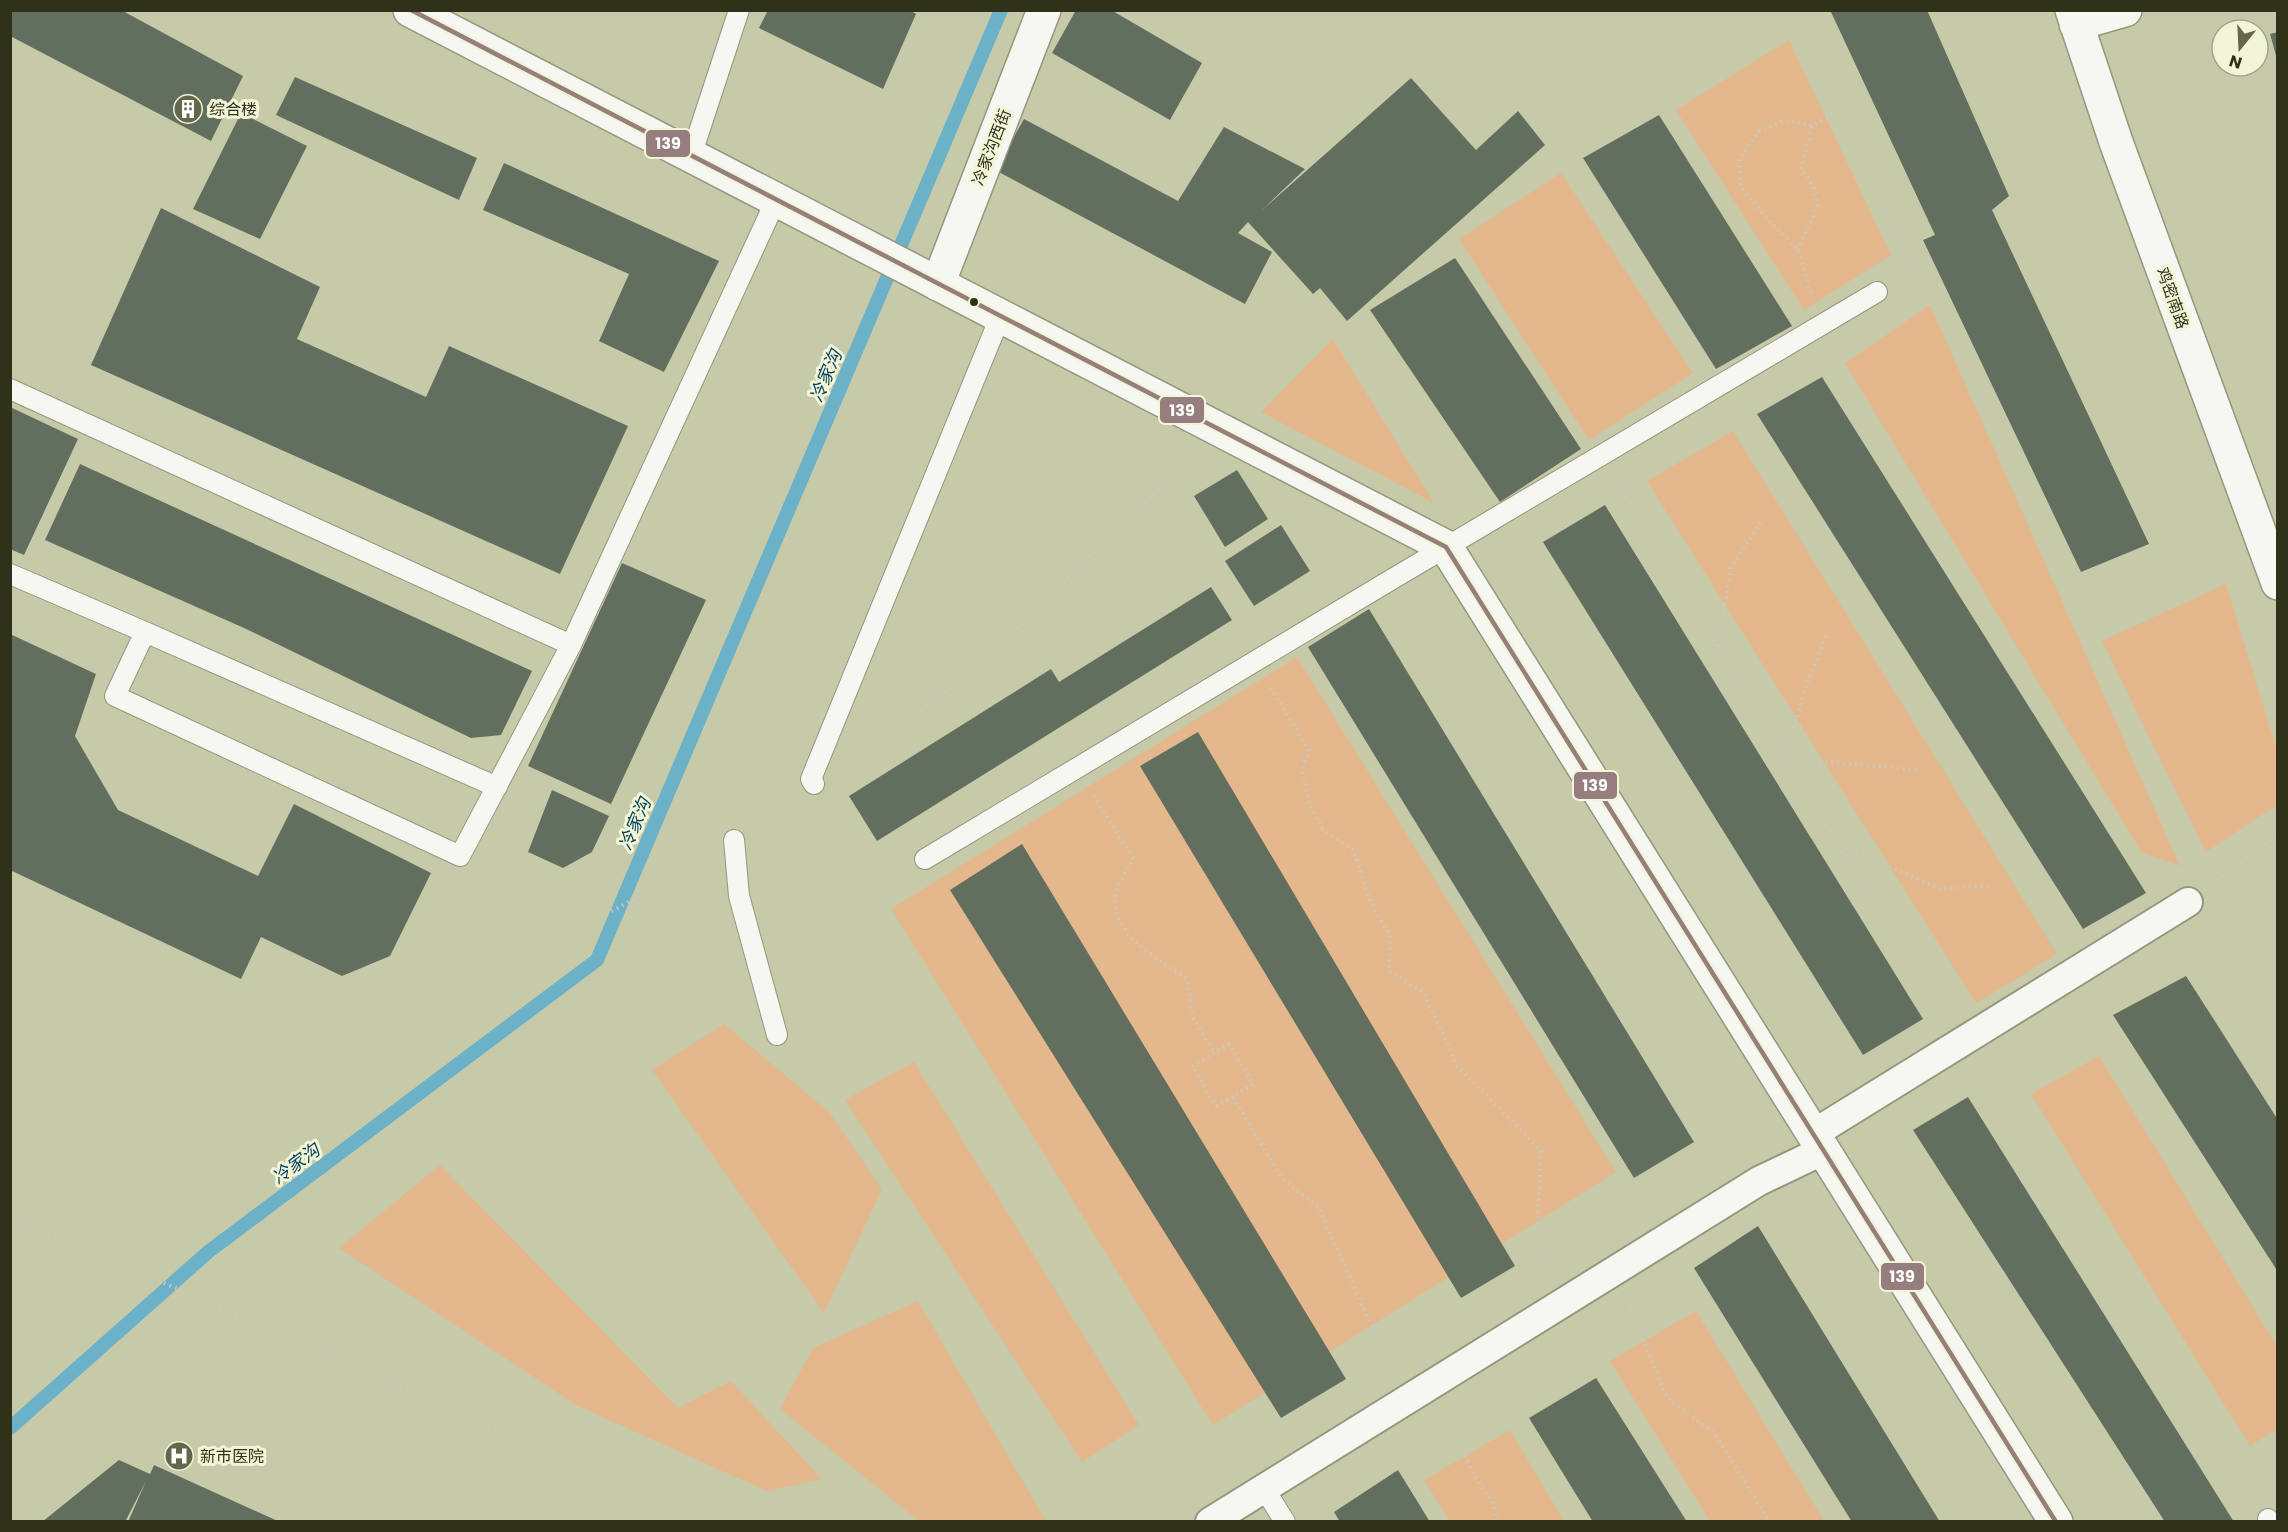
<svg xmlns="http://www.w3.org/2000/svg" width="2288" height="1532" viewBox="0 0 2288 1532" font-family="Poppins,'Noto Sans SC',sans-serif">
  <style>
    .green { fill: #e4b78c }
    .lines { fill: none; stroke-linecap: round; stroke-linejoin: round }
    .stream { stroke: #6bb2c8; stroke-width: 14 }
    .building { fill: #636f5e }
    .service-casing { stroke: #94967d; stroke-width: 22 }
    .pedestrian-casing { stroke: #94967d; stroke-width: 32 }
    .minor-casing { stroke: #94967d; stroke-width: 36 }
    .tertiary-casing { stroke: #94967d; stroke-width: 36 }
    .path { stroke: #c9c9c0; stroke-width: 4; stroke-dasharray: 1.5 4.5; stroke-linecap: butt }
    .service { stroke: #f7f7f2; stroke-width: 20 }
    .pedestrian { stroke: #f7f7f2; stroke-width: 28 }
    .minor { stroke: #f7f7f2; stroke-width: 33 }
    .tertiary { stroke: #f7f7f2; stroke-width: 33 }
    .bus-1-casing { stroke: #f2f5d8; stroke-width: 9 }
    .bus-1 { stroke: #977e7e; stroke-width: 4.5 }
    .bus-dot { fill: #2f3119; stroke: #f2f5d8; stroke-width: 2 }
    .labels { text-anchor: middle; stroke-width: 6; stroke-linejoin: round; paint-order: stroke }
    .poi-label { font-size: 16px; fill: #2f3119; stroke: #f2f5d8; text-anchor: start }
    .street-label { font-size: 16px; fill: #2f3119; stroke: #f2f5d8 }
    .water-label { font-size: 18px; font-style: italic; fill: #054159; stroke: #f2f5d8 }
    .line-badge { stroke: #f2f5d8; stroke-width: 2 }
    .badge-label { font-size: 16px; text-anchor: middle; font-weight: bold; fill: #fff }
  </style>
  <rect width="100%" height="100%" fill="#c7caa9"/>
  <path class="green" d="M 1789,40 L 1891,255 L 1804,310 L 1676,110 Z
    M 1561,173 L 1693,373 L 1589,440 L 1459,239 Z
    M 1930,305 L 2180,866 L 2142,853 L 1845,363 Z
    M 1333,339 L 1434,503 L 1261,412 Z
    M 1733,431 L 2057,954 L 1976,1003 L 1647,481 Z
    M 2226,584 L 2277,750 L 2277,805 L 2206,852 L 2102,641 Z
    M 1297,657 L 1616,1172 L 1213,1425 L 891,909 Z
    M 724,1024 L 829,1112 L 882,1189 L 824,1313 L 652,1070 Z
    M 2099,1056 L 2277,1346 L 2277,1429 L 2250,1446 L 2031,1094 Z
    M 914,1062 L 1139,1425 L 1082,1462 L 845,1100 Z
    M 440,1165 L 678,1408 L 731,1381 L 822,1479 L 767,1491 L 576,1405 L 339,1248 Z
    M 918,1301 L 1046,1521 L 919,1521 L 780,1409 L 813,1348 Z
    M 1696,1311 L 1824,1521 L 1710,1521 L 1610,1361 Z
    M 1510,1430 L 1564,1521 L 1450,1521 L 1424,1480 Z"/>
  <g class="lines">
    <path class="stream" d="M 10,1428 L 208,1252 L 597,960 L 1001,10"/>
  </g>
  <path class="building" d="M 10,10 L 121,10 L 243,76 L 211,141 L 10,36 Z
    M 768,10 L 909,10 L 916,14 L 883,89 L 759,28 Z
    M 1076,10 L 1111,10 L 1202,63 L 1170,120 L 1052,53 Z
    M 1836,10 L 1927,10 L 2009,196 L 1992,210 L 2149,544 L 2081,572 L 1923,240 L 1935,235 L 1831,12 Z
    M 2278,32 L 2278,59 L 2277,59 L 2270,34 Z
    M 295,77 L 477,158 L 459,200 L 276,115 Z
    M 1411,78 L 1476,150 L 1518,111 L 1545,145 L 1347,321 L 1320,288 L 1313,294 L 1248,222 L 1238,233 L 1272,252 L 1245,304 L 995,170 L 1024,119 L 1178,201 L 1224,127 L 1305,169 L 1262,210 Z
    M 241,113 L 307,146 L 260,239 L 193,209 Z
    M 1659,115 L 1792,326 L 1716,369 L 1583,158 Z
    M 504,163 L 719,261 L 664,372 L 599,341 L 629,274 L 483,210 Z
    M 161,208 L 320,287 L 297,339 L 426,397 L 449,346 L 628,426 L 560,574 L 91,365 Z
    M 1455,258 L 1581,449 L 1500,502 L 1370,310 Z
    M 1822,377 L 2146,893 L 2083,929 L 1757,414 Z
    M 10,407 L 78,439 L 24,555 L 10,549 Z
    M 80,464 L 532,671 L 501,735 L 471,738 L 244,628 L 45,540 Z
    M 1237,470 L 1268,519 L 1225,547 L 1194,496 Z
    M 1605,505 L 1923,1019 L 1863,1055 L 1543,542 Z
    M 1281,525 L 1310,571 L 1254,606 L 1225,561 Z
    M 622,563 L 706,600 L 611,804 L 528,766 Z
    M 1211,587 L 1232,620 L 877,841 L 849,796 L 1051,669 L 1059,682 Z
    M 1369,609 L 1694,1142 L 1634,1178 L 1308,647 Z
    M 10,634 L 96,674 L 75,736 L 118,810 L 258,876 L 294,804 L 431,873 L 390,956 L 342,976 L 261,937 L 241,979 L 10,870 Z
    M 1198,732 L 1515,1266 L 1461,1298 L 1140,766 Z
    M 552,790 L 609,816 L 592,852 L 563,868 L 528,852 Z
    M 1022,844 L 1346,1379 L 1281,1418 L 950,890 Z
    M 2186,976 L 2278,1120 L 2278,1272 L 2113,1015 Z
    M 1968,1097 L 2234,1522 L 2165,1522 L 1913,1130 Z
    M 1758,1226 L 1940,1522 L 1852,1522 L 1694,1268 Z
    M 1596,1378 L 1687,1522 L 1593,1522 L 1529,1418 Z
    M 119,1460 L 150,1474 L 154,1465 L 280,1522 L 128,1522 L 146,1481 L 125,1522 L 42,1522 Z
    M 1398,1470 L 1430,1522 L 1340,1522 L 1334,1512 Z"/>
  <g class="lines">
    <g class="service-casing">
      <path id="service" d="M 691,156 L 739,10
        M 10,389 L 571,645 L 776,200
        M 10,574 L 145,632 L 115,696 L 460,856 L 571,645
        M 145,632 L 497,787
        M 814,784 L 811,779 L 1000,317
        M 734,840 L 739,896 L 777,1035
        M 925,859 L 1389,581 L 1877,292
        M 1264,1488 L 1285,1522
        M 2268,1519 L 2269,1522"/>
    </g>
    <g class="pedestrian-casing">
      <path id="pedestrian" d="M 1813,1134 L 2188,902
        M 1210,1522 L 1759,1181 L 1824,1150"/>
    </g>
    <g class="minor-casing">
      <path id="minor" d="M 2072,10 L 2116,142 L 2278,583
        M 2076,24 L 2125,10
        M 938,284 L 1044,10"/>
    </g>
    <g class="tertiary-casing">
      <path id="tertiary" d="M 410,10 L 1446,547 L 2056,1522"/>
    </g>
    <path class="path" d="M 1798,250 L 1818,205 L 1813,186 L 1801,169 L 1812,126
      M 1811,293 L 1798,250 L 1762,213 L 1741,187 L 1739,159 L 1759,131 L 1786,120 L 1812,126 L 1836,111 L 1915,267 L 1903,276
      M 1617,481 L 1940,1012
      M 1826,636 L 1805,689 L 1786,758 L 1919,770
      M 1718,646 L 1731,568 L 1763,518
      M 1271,688 L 1309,750 L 1302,770 L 1309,803 L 1323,829 L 1354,851 L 1370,901 L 1390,935 L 1389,971 L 1423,992 L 1447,1042 L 1456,1065 L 1541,1151 L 1537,1239 L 1553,1267
      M 857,755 L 968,676 L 1191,458
      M 1094,796 L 1133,859 C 1128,869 1119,882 1116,893 C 1107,934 1160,959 1187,979 L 1193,1017 L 1214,1053
      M 758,823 L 789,802
      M 1840,845 L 1941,889 L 1992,885
      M 2217,880 L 2278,834
      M 601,917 L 703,862
      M 1233,1097 L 1216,1106 L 1192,1066 L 1229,1044 L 1253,1084 L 1233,1097 L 1282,1178 L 1319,1208 L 1365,1312 L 1395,1364
      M 10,1216 L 715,1522
      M 1630,1305 L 1666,1397 L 1714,1433 L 1770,1522
      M 1448,1417 L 1475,1477 L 1493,1503 L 1496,1522"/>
    <use href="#service" class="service"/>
    <use href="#pedestrian" class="pedestrian"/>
    <use href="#minor" class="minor"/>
    <use href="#tertiary" class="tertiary"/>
    <g class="bus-1-casing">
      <path id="bus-1" d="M 411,10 L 1446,547 L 2056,1522"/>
    </g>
    <use href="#bus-1" class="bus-1"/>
  </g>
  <defs>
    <g id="building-disc" transform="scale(1.5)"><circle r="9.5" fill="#64674b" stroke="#f2f5d8"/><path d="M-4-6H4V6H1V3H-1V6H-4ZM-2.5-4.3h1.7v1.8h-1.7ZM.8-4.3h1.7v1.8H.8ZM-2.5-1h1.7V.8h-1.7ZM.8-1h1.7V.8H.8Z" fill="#fff"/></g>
    <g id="hospital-disc" transform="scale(1.5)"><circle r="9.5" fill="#64674b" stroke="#f2f5d8"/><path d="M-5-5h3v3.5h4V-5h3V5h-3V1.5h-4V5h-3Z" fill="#fff"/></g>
  </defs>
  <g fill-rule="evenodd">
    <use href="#building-disc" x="188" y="109"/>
    <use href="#hospital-disc" x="179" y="1456"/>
  </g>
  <circle class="bus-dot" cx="974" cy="302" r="5"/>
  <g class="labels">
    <g class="poi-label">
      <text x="209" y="115">综合楼</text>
      <text x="200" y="1462">新市医院</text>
    </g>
    <g class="street-label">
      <text transform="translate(991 147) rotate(-69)" y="6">冷家沟西街</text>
      <text transform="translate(2173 298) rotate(70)" y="6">鸡密南路</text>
    </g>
    <g class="water-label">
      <text transform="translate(826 376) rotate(-67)" y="6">冷家沟</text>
      <text transform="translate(635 824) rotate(-67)" y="6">冷家沟</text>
      <text transform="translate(296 1164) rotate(-37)" y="6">冷家沟</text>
    </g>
  </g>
  <g class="line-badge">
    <rect x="645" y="129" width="46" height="29" rx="6" fill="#977e7e"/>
    <rect x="1159" y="396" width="46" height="28" rx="6" fill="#977e7e"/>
    <rect x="1573" y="771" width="45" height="29" rx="6" fill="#977e7e"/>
    <rect x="1880" y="1262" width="45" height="29" rx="6" fill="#977e7e"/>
  </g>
  <g class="badge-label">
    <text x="668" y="149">139</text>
    <text x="1182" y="416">139</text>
    <text x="1595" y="791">139</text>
    <text x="1902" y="1282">139</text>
  </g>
  <rect width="2288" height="1532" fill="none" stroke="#2f3119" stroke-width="24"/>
  <g transform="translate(2240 48) rotate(198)"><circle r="28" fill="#f2f5d8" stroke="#a4a78c" stroke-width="1.5"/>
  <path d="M0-4.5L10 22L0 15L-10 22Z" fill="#64674b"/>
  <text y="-9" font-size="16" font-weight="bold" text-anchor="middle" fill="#2f3119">N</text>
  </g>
</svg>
